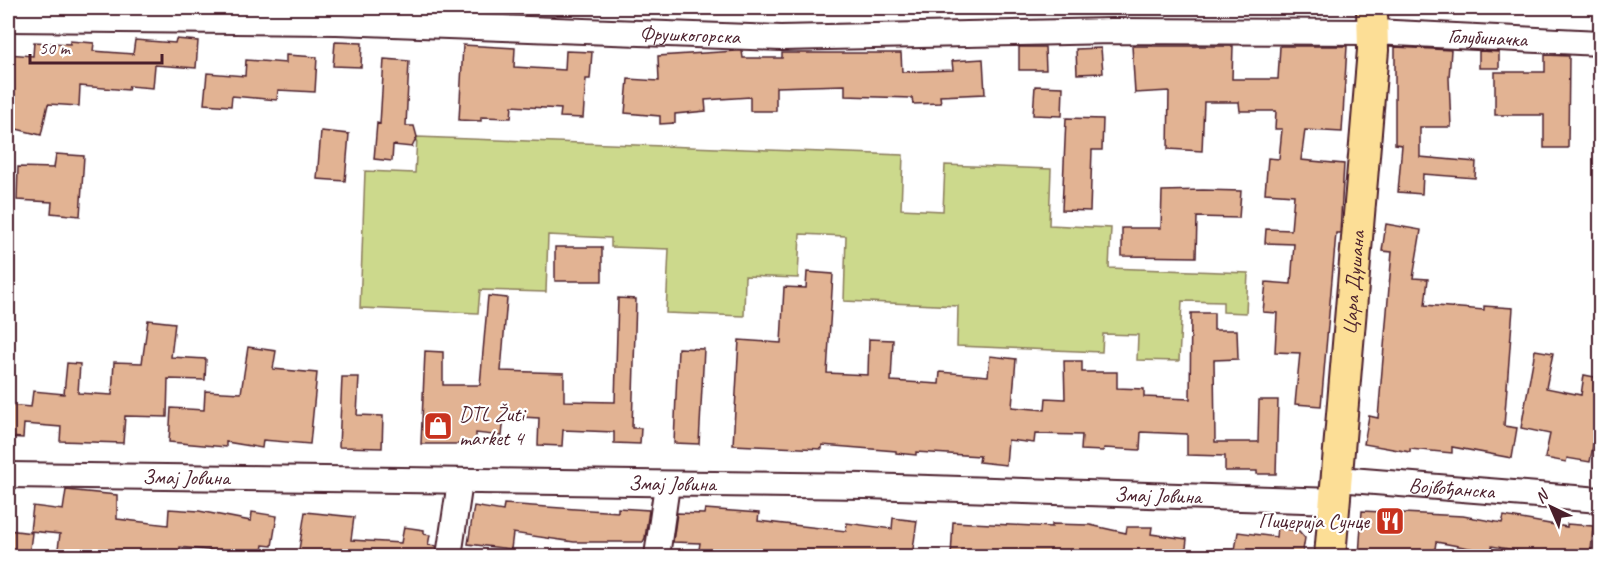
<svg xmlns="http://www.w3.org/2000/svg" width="1608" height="564" viewBox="0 0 1608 564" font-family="Caveat,sans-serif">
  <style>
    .green { fill: #ccd98c; stroke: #8b7c5c; stroke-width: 1.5 }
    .building { fill: #e2b393; stroke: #4a1f2b; stroke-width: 1.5 }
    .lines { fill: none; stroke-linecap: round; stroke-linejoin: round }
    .minor-casing { stroke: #4a1f2b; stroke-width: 28 }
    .major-casing { stroke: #4a1f2b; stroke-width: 34 }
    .minor { stroke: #fff; stroke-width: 24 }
    .major { stroke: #fcde96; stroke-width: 30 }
    .labels { text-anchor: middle; stroke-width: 4.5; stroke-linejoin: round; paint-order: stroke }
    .street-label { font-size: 21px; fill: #4a1f2b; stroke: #fff }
    .poi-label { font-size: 21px; fill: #4a1f2b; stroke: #fff; text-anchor: start }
  </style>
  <rect width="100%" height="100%" fill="#fff"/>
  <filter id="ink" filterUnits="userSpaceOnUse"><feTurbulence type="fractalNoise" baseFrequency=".0167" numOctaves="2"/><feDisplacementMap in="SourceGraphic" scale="12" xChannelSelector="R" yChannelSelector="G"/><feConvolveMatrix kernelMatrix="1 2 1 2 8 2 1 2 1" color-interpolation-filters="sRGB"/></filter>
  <g filter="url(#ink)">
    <path class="green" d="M 417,137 L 903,155 L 901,209 L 943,211 L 945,165 L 1051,169 L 1049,225 L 1111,228 L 1109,268 L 1248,273 L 1246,313 L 1223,312 L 1223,302 L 1182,301 L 1179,361 L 1137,360 L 1138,335 L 1103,334 L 1102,352 L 957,346 L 958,306 L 844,301 L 846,236 L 800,234 L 798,278 L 745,276 L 744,316 L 666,313 L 669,249 L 611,247 L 611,238 L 548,235 L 546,292 L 480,290 L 478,313 L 360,308 L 365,171 L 415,173 Z"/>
    <path class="building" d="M 176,39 L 198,41 L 196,68 L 155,65 L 153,88 L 129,86 L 128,90 L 80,86 L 79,106 L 48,104 L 41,135 L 8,127 L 8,54 L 33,56 L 34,42 L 70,44 L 70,41 L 94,43 L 93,51 L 133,54 L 135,40 L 175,43 Z
      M 335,42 L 362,43 L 361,67 L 333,66 Z
      M 463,45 L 515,48 L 514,67 L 565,70 L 566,51 L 592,52 L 590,79 L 586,79 L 583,118 L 560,117 L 561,109 L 512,106 L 511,118 L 481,117 L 481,121 L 459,120 Z
      M 1132,46 L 1233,46 L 1232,79 L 1278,79 L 1280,46 L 1347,46 L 1342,132 L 1305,130 L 1301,160 L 1344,164 L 1340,233 L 1336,233 L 1321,406 L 1295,404 L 1300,353 L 1275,352 L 1277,313 L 1263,312 L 1266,282 L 1291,284 L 1294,244 L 1265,243 L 1266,229 L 1291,230 L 1294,195 L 1265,193 L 1268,158 L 1279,159 L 1282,129 L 1275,129 L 1276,111 L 1240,111 L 1239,102 L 1204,102 L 1202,151 L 1168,149 L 1169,91 L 1135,93 Z
      M 1019,47 L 1045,47 L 1046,70 L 1019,70 Z
      M 1395,47 L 1451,50 L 1449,78 L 1451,127 L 1420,127 L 1420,157 L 1476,162 L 1475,178 L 1423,174 L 1422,194 L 1398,192 L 1402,145 L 1395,144 Z
      M 1101,48 L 1103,73 L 1077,74 L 1076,49 Z
      M 736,51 L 742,51 L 743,58 L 782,58 L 782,53 L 901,53 L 902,72 L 953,70 L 952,61 L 983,59 L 985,94 L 940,96 L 941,103 L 913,104 L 912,98 L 845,96 L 845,85 L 776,87 L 776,111 L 750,111 L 750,97 L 705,100 L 706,111 L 675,114 L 675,123 L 660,124 L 660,116 L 625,113 L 628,79 L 659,81 L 658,56 Z
      M 1479,51 L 1499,52 L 1499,68 L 1479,68 Z
      M 286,55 L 317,57 L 315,92 L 278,90 L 277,100 L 232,96 L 231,106 L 204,104 L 207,73 L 245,76 L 246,60 L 286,63 Z
      M 1545,55 L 1569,56 L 1568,148 L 1544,148 L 1544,115 L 1495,115 L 1495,72 L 1545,72 Z
      M 384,59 L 409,61 L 406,126 L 414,126 L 417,137 L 412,147 L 393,145 L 392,161 L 374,159 L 377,123 L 380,124 Z
      M 1035,86 L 1063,87 L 1062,116 L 1033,115 Z
      M 1066,118 L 1103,119 L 1102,150 L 1092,150 L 1090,211 L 1062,210 Z
      M 321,131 L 349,134 L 345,181 L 317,179 Z
      M 56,154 L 84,156 L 80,216 L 51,213 L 52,202 L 17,200 L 18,167 L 54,168 Z
      M 1203,190 L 1241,191 L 1239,218 L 1197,217 L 1196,257 L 1122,256 L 1122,228 L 1161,228 L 1162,191 Z
      M 1386,224 L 1421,230 L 1413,278 L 1428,279 L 1425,305 L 1484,310 L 1484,306 L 1513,308 L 1504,426 L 1517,428 L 1512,458 L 1452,447 L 1452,453 L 1410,449 L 1410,452 L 1364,444 L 1369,416 L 1378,418 L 1392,252 L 1382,251 Z
      M 555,247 L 602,247 L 602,281 L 555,281 Z
      M 807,272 L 833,274 L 827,373 L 868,375 L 869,339 L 893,340 L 891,381 L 939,384 L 940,372 L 988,376 L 990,356 L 1016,359 L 1012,407 L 1045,410 L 1046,398 L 1065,399 L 1064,361 L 1082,361 L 1082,372 L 1117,372 L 1117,388 L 1144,389 L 1144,397 L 1190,399 L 1191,313 L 1214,313 L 1214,330 L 1237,330 L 1238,359 L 1214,360 L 1215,442 L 1258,442 L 1259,400 L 1278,400 L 1276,474 L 1257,474 L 1257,471 L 1225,471 L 1225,456 L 1187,455 L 1187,434 L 1141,432 L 1140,450 L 1104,448 L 1103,451 L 1081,450 L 1082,435 L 1035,434 L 1034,443 L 1008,440 L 1006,465 L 979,462 L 980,456 L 916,452 L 916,455 L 896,453 L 896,451 L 822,445 L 822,449 L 733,445 L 739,340 L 781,343 L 784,287 L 806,288 Z
      M 488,296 L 507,298 L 501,371 L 564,373 L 564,401 L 615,402 L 618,298 L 636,299 L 632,428 L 641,428 L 640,444 L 614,443 L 614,432 L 563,430 L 562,446 L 538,445 L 539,418 L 504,416 L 502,436 L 476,433 L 476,444 L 421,444 L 425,351 L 443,352 L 443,385 L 480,385 Z
      M 148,320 L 175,323 L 171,357 L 206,359 L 205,380 L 168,379 L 167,417 L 125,416 L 123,443 L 60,441 L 61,427 L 24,424 L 23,438 L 8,437 L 8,405 L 31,407 L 33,391 L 64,394 L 67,363 L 80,364 L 78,393 L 112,395 L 114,362 L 142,363 Z
      M 248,347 L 276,351 L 273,369 L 317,373 L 310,444 L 263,440 L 262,448 L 226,442 L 226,447 L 169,442 L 171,408 L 204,410 L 205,391 L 241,393 Z
      M 678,348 L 704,349 L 699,444 L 674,443 Z
      M 1535,350 L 1553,353 L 1546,388 L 1581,395 L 1584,375 L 1600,378 L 1600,420 L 1598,419 L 1590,462 L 1567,458 L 1566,462 L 1545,458 L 1550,434 L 1521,428 Z
      M 342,377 L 359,377 L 357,415 L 383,416 L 382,448 L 339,447 Z
      M 66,490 L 117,495 L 117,519 L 168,525 L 169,509 L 199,511 L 251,521 L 252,512 L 277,516 L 272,546 L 263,545 L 261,556 L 180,547 L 179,556 L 57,556 L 60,534 L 30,531 L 33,506 L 63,510 Z
      M 504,504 L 618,512 L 618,508 L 649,510 L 645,538 L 643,542 L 574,542 L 513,533 L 511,549 L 468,544 L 474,506 L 503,511 Z
      M 705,509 L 759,513 L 758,521 L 846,531 L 847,523 L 892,529 L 893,518 L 917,521 L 912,556 L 698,556 L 700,543 L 673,542 L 677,513 L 704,514 Z
      M 1362,511 L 1463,516 L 1502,523 L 1504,516 L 1567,527 L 1567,524 L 1593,526 L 1591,552 L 1589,556 L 1531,556 L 1531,553 L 1492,546 L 1491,552 L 1436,542 L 1434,556 L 1359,556 Z
      M 305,512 L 354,517 L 351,540 L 401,543 L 404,527 L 424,530 L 424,534 L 430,535 L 428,545 L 436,546 L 435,556 L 298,556 Z
      M 953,522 L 1052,527 L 1052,524 L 1090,525 L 1126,533 L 1127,527 L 1152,527 L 1151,534 L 1187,539 L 1185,556 L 951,556 Z
      M 1277,528 L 1299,531 L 1305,538 L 1302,556 L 1234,556 L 1238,532 L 1276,537 Z
      M 8,530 L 32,533 L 29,556 L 8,556 Z"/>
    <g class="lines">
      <g class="minor-casing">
        <g id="minor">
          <path id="s1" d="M 8,19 L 337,22 L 781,38 L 1112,31 L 1374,32 L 1600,43"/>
          <path id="s2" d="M 8,475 L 865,486 L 1336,501"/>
          <path id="s3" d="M 1338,479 L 1600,500"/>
          <path d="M 449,556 L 460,482"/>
          <path d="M 657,556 L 667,485"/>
        </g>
      </g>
      <g class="major-casing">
        <g id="major">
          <path id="s4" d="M 1330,556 L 1373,50 L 1372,8"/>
        </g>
      </g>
      <use href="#minor" class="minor"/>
      <use href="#major" class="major"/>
    </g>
  </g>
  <defs>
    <g id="shop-square" transform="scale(1.5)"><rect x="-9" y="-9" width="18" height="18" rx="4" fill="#c8321e" stroke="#fff"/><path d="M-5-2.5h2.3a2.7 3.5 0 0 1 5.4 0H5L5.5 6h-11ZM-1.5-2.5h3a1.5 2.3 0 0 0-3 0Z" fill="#fff"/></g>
    <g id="restaurant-square" transform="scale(1.5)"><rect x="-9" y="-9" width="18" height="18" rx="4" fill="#c8321e" stroke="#fff"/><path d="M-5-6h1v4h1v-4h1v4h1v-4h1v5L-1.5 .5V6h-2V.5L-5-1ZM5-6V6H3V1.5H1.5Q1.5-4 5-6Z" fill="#fff"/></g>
  </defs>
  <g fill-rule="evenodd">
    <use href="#shop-square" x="438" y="426"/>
    <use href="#restaurant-square" x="1390" y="521"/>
  </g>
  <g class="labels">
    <g class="street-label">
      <text dy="7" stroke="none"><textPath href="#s1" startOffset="682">Фрушкогорска</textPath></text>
      <text dy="7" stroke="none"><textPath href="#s1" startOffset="1480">Голубиначка</textPath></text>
      <text dy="7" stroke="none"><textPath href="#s4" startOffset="274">Цара Душана</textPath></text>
      <text dy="7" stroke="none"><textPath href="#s2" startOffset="178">Змај Јовина</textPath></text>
      <text dy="7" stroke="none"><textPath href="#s2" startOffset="664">Змај Јовина</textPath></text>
      <text dy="7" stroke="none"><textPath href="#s3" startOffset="114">Војвођанска</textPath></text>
      <text dy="7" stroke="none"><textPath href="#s2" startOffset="1150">Змај Јовина</textPath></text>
    </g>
    <g class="poi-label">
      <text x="459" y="421">DTL Žuti<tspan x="459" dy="24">market 4</tspan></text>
      <text x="1369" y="528" text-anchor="end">Пицерија Сунце</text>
    </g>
  </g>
  <rect width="1608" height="564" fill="none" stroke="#fff" stroke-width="30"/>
  <rect x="15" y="15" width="1578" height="534" fill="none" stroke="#4a1f2b" stroke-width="2" filter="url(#ink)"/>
  <g transform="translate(1551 507) rotate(316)" stroke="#ffffff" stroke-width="4.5" paint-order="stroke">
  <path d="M0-4.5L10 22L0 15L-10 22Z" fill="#4a1f2b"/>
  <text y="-9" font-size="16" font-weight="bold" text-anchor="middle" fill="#4a1f2b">N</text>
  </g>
  <path d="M30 54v9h132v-9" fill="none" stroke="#4a1f2b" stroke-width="3"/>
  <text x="39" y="54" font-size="18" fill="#4a1f2b" stroke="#ffffff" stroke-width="4.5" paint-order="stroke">50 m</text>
</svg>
